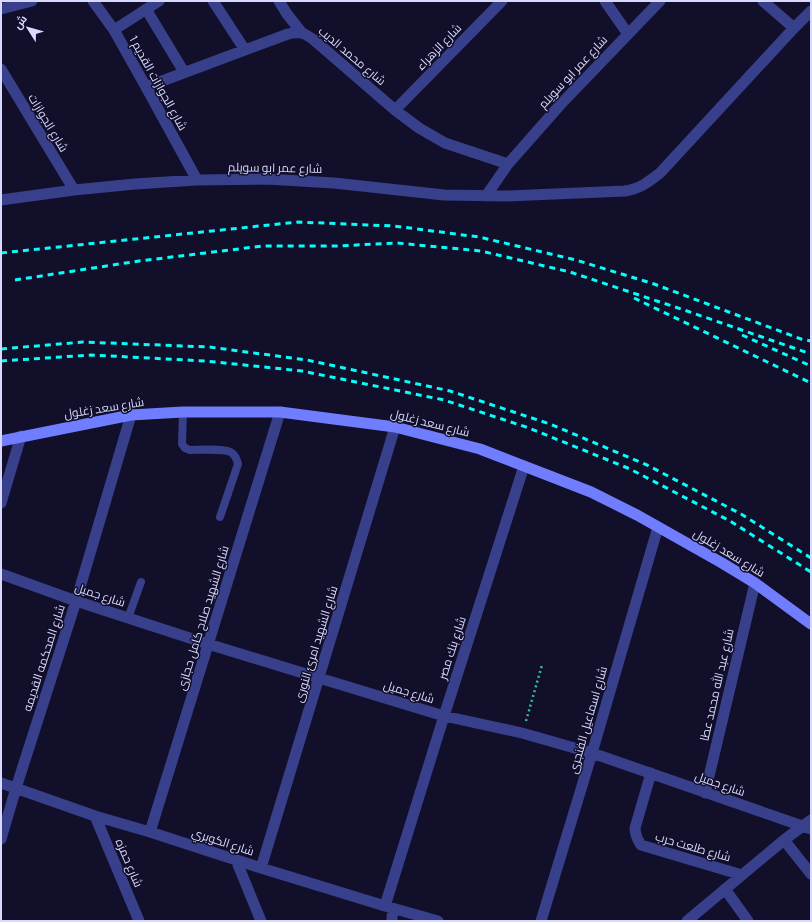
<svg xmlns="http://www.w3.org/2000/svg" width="812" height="922" viewBox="0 0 812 922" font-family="Barlow,Cairo,sans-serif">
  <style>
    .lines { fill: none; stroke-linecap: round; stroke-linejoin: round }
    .path { stroke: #2bc1a6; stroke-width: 2.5; stroke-dasharray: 2 3; stroke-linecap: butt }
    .service { stroke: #383f8b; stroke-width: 8 }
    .minor { stroke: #383f8b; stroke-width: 11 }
    .secondary { stroke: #707dff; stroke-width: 11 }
    .rail { stroke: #05fffa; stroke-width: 3; stroke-dasharray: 6 5; stroke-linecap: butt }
    .labels { text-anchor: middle; stroke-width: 3; stroke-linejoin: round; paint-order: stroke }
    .street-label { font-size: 12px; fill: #d9d9ff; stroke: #110f2a }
  </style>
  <rect width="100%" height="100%" fill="#110f2a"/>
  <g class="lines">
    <path class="path" d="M 526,721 L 542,665"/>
    <path class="service" d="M 183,412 L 182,444 L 185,448 L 190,450 C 199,450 226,448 232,453 C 236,456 237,460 238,464 L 220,517
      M 128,618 L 141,582"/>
    <path class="minor" d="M 93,1 L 114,30 L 146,87 L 197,180
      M 213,1 L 245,50
      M 279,1 L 287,14 L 302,33
      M 605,1 L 628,34
      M 763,1 L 794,28
      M 1,9 L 32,1
      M 146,9 L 184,72
      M 114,30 L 159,1
      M 1,69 L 74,190
      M 146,87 L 288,34 C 299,31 305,33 314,40 L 395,110 L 419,128 L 445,143 L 508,164
      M 395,110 L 502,1
      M 486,196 L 508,164 L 560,105 L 660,1
      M 1,200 L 74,190 L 135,184 L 197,180 L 266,179 L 334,183 L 444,195 L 506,196 L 625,191 C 641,188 647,183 660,173 L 794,28 L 811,11
      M 1,503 L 21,436
      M 1,574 L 76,601 L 208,644 L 319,678 L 444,716 L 522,733 L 592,753 L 811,829
      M 651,773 L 635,828 C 635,835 637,839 641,845 L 742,875
      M 1,783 L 95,816 L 150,832 L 261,868 L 385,906 L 438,921
      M 705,793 L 755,583
      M 95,816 L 139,921
      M 150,832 L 280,412
      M 1,839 L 16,788 L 76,601 L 131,415
      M 784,840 L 811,874
      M 236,860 L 261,921
      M 261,868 L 395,427
      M 725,889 L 748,921
      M 385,906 L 444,716 L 524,466
      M 392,921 L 392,916 L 394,909
      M 541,921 L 592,753 L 658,527
      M 687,921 L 784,840 L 811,820"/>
    <path class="secondary" d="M 1,441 L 131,415 L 183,412 L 280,412 L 395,427 L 480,449 L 591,492 L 637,515 L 722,563 L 755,583 L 811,624"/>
    <path class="rail" d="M 1,253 L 298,222 L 394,226 L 479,237 L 576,260 L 654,284 L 801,339 L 811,341
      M 15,280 L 139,261 L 263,246 L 337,246 L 397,243 L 481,251 L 570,272 L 687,311 L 811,354
      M 634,298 L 811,383
      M 742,335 L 811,366
      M 1,349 L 83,342 L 209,347 L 307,360 L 450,391 L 550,424 L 647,465 L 741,514 L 811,558
      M 1,361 L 91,355 L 205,361 L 302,371 L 444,400 L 529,428 L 630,469 L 730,521 L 811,572"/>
  </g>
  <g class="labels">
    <g class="street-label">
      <text transform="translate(439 47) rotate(-46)" y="4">شارع الزهراء</text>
      <text transform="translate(352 56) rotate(40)" y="4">شارع محمد الديب</text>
      <text transform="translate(573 72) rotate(-47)" y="4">شارع عمر ابو سويلم</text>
      <text transform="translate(158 83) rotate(61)" y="4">شارع الجوازات القديم 1</text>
      <text transform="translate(48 123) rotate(59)" y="4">شارع الجوازات</text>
      <text transform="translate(275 168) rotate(1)" y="4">شارع عمر ابو سويلم</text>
      <text transform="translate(104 408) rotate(-9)" y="4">شارع سعد زغلول</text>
      <text transform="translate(430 423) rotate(14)" y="4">شارع سعد زغلول</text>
      <text transform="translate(729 553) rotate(31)" y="4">شارع سعد زغلول</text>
      <text transform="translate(100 595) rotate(18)" y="4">شارع جميل</text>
      <text transform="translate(203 618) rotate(-73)" y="4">شارع الشهيد صلاح كامل حجازى</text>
      <text transform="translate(316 644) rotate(-73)" y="4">شارع الشهيد امرئ النورى</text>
      <text transform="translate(452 648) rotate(-72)" y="4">شارع بنك مصر</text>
      <text transform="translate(44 658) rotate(-72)" y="4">شارع المحكمه القديمه</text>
      <text transform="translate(717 685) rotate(-77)" y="4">شارع عبد الله محمد عطا</text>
      <text transform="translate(409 692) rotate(17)" y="4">شارع جميل</text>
      <text transform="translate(588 720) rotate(-74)" y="4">شارع اسماعيل الفنجرى</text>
      <text transform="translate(720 784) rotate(19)" y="4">شارع جميل</text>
      <text transform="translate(223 842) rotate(18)" y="4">شارع الكوبري</text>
      <text transform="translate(693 847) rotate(16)" y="4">شارع طلعت حرب</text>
      <text transform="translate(129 863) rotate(67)" y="4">شارع حمزه</text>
    </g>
  </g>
  <rect width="812" height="922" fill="none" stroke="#d9d9ff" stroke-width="4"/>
  <g transform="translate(28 28) rotate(307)" stroke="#110f2a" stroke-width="3" paint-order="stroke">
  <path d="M0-3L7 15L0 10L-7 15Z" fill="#d9d9ff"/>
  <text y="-6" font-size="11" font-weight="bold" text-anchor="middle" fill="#d9d9ff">ش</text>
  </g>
</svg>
